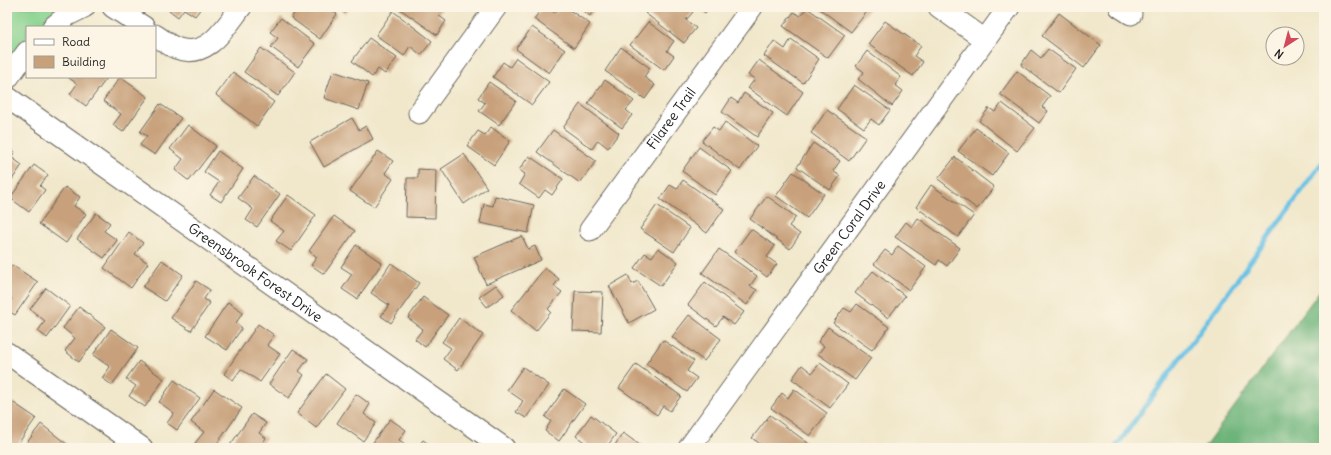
<svg xmlns="http://www.w3.org/2000/svg" width="1331" height="455" viewBox="0 0 1331 455" font-family="Delius,sans-serif">
  <style>
    .green { fill: #87d28f; stroke: #527756 }
    .forest { fill: #6db47a; stroke: #44684b }
    .lines { fill: none; stroke-linecap: round; stroke-linejoin: round }
    .stream { stroke: #68c1e5; stroke-width: 5 }
    .building { fill: #c8a17b }
    .minor-casing { stroke: #67635a; stroke-width: 23 }
    .minor { stroke: #fff; stroke-width: 21 }
    .labels { text-anchor: middle; stroke-width: 3; stroke-linejoin: round; paint-order: stroke }
    .street-label { font-size: 14px; fill: #1c1c1c; stroke: #fcf5e5 }
  </style>
  <rect width="100%" height="100%" fill="#fcf5e5"/>
  <filter id="ink" filterUnits="userSpaceOnUse"><feTurbulence type="fractalNoise" baseFrequency=".025" numOctaves="2"/><feDisplacementMap in="SourceGraphic" scale="8" xChannelSelector="R" yChannelSelector="G"/><feConvolveMatrix kernelMatrix="1 2 1 2 8 2 1 2 1" color-interpolation-filters="sRGB"/></filter>
  <filter id="wash" filterUnits="userSpaceOnUse"><feTurbulence type="fractalNoise" baseFrequency=".012" numOctaves="4" result="noise"/><feDisplacementMap in="SourceGraphic" scale="16" xChannelSelector="R" yChannelSelector="G"/><feGaussianBlur stdDeviation="0.9" result="paint"/><feColorMatrix in="noise" values="0 0 0 0 0 0 0 0 0 0 0 0 0 0 0 0 0 1.4 0 .05"/><feComposite in="paint" operator="in"/></filter>
  <g filter="url(#wash)">
    <rect width="100%" height="100%" fill="#f1e8cc"/>
    <path class="green" d="M 7,7 L 66,7 L 57,13 L 40,27 L 27,27 L 27,38 L 7,63 Z"/>
    <path class="forest" d="M 1324,285 L 1323,448 L 1204,448 Z"/>
    <g class="lines">
      <path class="stream" d="M 1115,448 L 1324,160"/>
    </g>
    <g id="blocks">
      <path class="building" d="M 165,7 L 202,7 L 195,16 L 184,9 L 178,17 Z
        M 295,7 L 326,7 L 337,14 L 320,39 L 291,18 L 297,9 Z
        M 336,7 L 350,7 L 345,13 Z
        M 397,7 L 443,7 L 438,15 L 446,21 L 437,35 Z
        M 543,7 L 547,7 L 555,13 L 560,7 L 565,7 L 590,24 L 574,48 L 534,19 Z
        M 578,7 L 596,7 L 590,16 Z
        M 650,7 L 687,7 L 693,12 L 686,20 L 696,28 L 684,43 L 645,13 Z
        M 697,7 L 710,7 L 705,13 Z
        M 817,7 L 866,7 L 869,9 L 851,32 Z
        M 807,8 L 845,35 L 828,58 L 783,26 L 794,12 L 800,16 Z
        M 393,11 L 432,41 L 421,55 L 410,46 L 404,56 L 376,35 Z
        M 1059,13 L 1101,45 L 1084,68 L 1042,36 Z
        M 281,18 L 315,44 L 298,67 L 271,47 L 278,38 L 270,32 Z
        M 885,21 L 921,46 L 914,56 L 923,62 L 913,76 L 868,44 Z
        M 648,22 L 674,41 L 667,51 L 674,56 L 664,70 L 630,45 Z
        M 532,27 L 565,50 L 549,73 L 516,49 Z
        M 369,38 L 397,58 L 385,74 L 378,69 L 372,77 L 352,61 Z
        M 791,39 L 819,59 L 803,83 L 764,56 L 774,41 L 785,49 Z
        M 621,47 L 650,68 L 644,77 L 655,85 L 645,99 L 605,71 Z
        M 261,48 L 295,72 L 278,96 L 244,72 Z
        M 1048,49 L 1076,69 L 1059,93 L 1021,65 L 1031,50 L 1041,58 Z
        M 867,51 L 901,77 L 895,85 L 903,91 L 892,106 L 858,79 L 864,72 L 856,66 Z
        M 516,58 L 549,82 L 532,105 L 493,77 L 503,62 L 510,67 Z
        M 759,60 L 803,92 L 787,116 L 748,88 L 755,79 L 748,75 Z
        M 333,71 L 368,83 L 359,110 L 324,98 Z
        M 1017,71 L 1050,96 L 1042,107 L 1048,111 L 1039,123 L 1000,94 Z
        M 233,72 L 274,102 L 257,126 L 216,95 Z
        M 68,77 L 105,77 L 107,78 L 86,106 L 70,94 L 77,84 Z
        M 120,77 L 148,97 L 123,132 L 113,125 L 121,114 L 103,101 Z
        M 605,80 L 634,101 L 626,110 L 632,115 L 622,128 L 588,103 Z
        M 489,82 L 516,101 L 499,125 L 479,111 L 485,103 L 478,98 Z
        M 854,85 L 890,110 L 879,125 L 871,119 L 864,128 L 837,109 Z
        M 744,93 L 773,113 L 757,137 L 722,112 L 731,98 L 738,103 Z
        M 1002,103 L 1035,128 L 1017,151 L 979,121 L 989,108 L 995,112 Z
        M 160,104 L 181,118 L 155,155 L 140,145 L 147,136 L 140,132 Z
        M 580,104 L 619,133 L 608,148 L 598,140 L 592,149 L 563,128 Z
        M 827,110 L 866,137 L 849,161 L 811,133 Z
        M 352,118 L 359,130 L 366,126 L 373,139 L 324,167 L 310,142 Z
        M 725,122 L 757,146 L 740,170 L 702,141 L 713,127 L 719,131 Z
        M 188,125 L 216,146 L 189,181 L 175,170 L 183,159 L 170,149 Z
        M 491,127 L 510,141 L 494,165 L 467,146 L 478,131 L 485,135 Z
        M 976,128 L 1009,153 L 992,176 L 958,151 Z
        M 553,130 L 596,161 L 580,183 L 537,152 Z
        M 813,143 L 840,161 L 833,171 L 840,176 L 830,190 L 797,167 Z
        M 7,146 L 15,152 L 11,157 L 22,165 L 7,187 Z
        M 699,147 L 732,171 L 715,195 L 682,171 Z
        M 218,151 L 243,169 L 221,202 L 210,195 L 219,182 L 204,172 Z
        M 378,151 L 393,161 L 385,173 L 393,179 L 374,207 L 350,191 Z
        M 464,154 L 487,188 L 464,204 L 441,169 Z
        M 529,156 L 563,179 L 552,195 L 545,190 L 539,198 L 519,184 L 525,174 L 519,170 Z
        M 955,157 L 994,187 L 977,209 L 938,179 Z
        M 34,165 L 48,175 L 40,186 L 45,190 L 29,212 L 10,198 Z
        M 418,169 L 436,170 L 435,218 L 406,217 L 407,178 L 418,178 Z
        M 793,172 L 824,194 L 807,218 L 776,196 Z
        M 254,176 L 280,194 L 257,227 L 246,220 L 253,209 L 238,198 Z
        M 683,180 L 724,209 L 707,233 L 660,199 L 670,185 L 677,189 Z
        M 931,185 L 974,215 L 958,237 L 916,207 Z
        M 65,187 L 80,197 L 74,206 L 86,214 L 66,243 L 39,224 Z
        M 288,195 L 316,215 L 291,251 L 276,241 L 284,231 L 270,221 Z
        M 495,196 L 534,205 L 528,233 L 480,223 L 484,204 L 493,206 Z
        M 767,196 L 796,217 L 789,226 L 800,234 L 790,249 L 750,219 Z
        M 657,205 L 690,228 L 674,252 L 640,229 Z
        M 96,213 L 110,223 L 104,231 L 117,240 L 104,258 L 77,239 Z
        M 334,216 L 355,231 L 324,274 L 311,265 L 317,257 L 309,251 Z
        M 918,218 L 960,248 L 947,266 L 939,260 L 936,265 L 895,237 L 906,222 L 912,227 Z
        M 751,229 L 775,246 L 767,257 L 777,264 L 767,277 L 734,252 Z
        M 129,232 L 143,243 L 135,254 L 148,263 L 131,288 L 104,268 Z
        M 522,236 L 528,249 L 535,246 L 541,260 L 486,284 L 474,257 Z
        M 356,245 L 382,263 L 357,299 L 342,289 L 352,274 L 341,267 Z
        M 898,246 L 926,267 L 909,290 L 874,264 L 885,250 L 892,255 Z
        M 658,248 L 678,262 L 661,286 L 634,268 L 645,253 L 652,257 Z
        M 719,249 L 757,276 L 750,286 L 757,290 L 747,305 L 702,273 Z
        M 162,260 L 183,275 L 165,301 L 143,287 Z
        M 391,263 L 419,283 L 391,323 L 381,316 L 389,305 L 371,293 Z
        M 12,265 L 38,282 L 15,315 L 7,310 L 7,305 L 12,299 L 7,295 L 7,271 Z
        M 545,268 L 559,279 L 554,286 L 562,292 L 548,309 L 551,312 L 536,331 L 511,310 Z
        M 873,271 L 905,296 L 888,318 L 855,293 Z
        M 628,275 L 632,284 L 638,281 L 654,309 L 629,323 L 609,286 Z
        M 196,281 L 210,290 L 204,299 L 210,303 L 191,331 L 171,318 Z
        M 705,282 L 744,312 L 734,325 L 723,317 L 716,326 L 688,305 Z
        M 496,285 L 504,295 L 487,307 L 479,297 Z
        M 46,288 L 70,306 L 47,338 L 38,331 L 45,321 L 30,309 Z
        M 575,291 L 603,292 L 601,332 L 573,331 Z
        M 423,297 L 448,315 L 425,347 L 415,339 L 423,329 L 408,318 Z
        M 228,302 L 243,312 L 236,323 L 242,328 L 227,350 L 205,336 Z
        M 857,304 L 889,327 L 872,350 L 833,323 L 844,308 L 851,312 Z
        M 79,307 L 105,327 L 79,362 L 65,351 L 75,338 L 63,328 Z
        M 689,315 L 721,339 L 704,361 L 672,337 Z
        M 459,318 L 483,335 L 458,370 L 443,359 L 451,348 L 442,342 Z
        M 258,324 L 274,335 L 267,345 L 280,354 L 260,382 L 241,369 L 233,380 L 224,374 Z
        M 828,327 L 871,358 L 855,380 L 818,354 L 824,346 L 818,342 Z
        M 111,329 L 138,348 L 112,385 L 102,378 L 110,367 L 93,355 Z
        M 663,340 L 694,361 L 687,371 L 697,378 L 687,392 L 646,364 Z
        M 293,349 L 308,359 L 299,371 L 304,375 L 289,398 L 269,384 Z
        M 139,361 L 164,379 L 145,407 L 129,396 L 136,386 L 126,379 Z
        M 820,363 L 848,384 L 830,408 L 792,379 L 802,365 L 812,373 Z
        M 636,364 L 681,396 L 670,411 L 663,406 L 657,415 L 619,388 Z
        M 523,367 L 549,385 L 526,418 L 516,412 L 523,401 L 507,390 Z
        M 326,374 L 345,389 L 316,428 L 297,413 Z
        M 174,380 L 200,398 L 177,430 L 167,423 L 174,413 L 159,402 Z
        M 214,389 L 242,408 L 214,448 L 202,448 L 195,443 L 204,432 L 191,422 Z
        M 564,389 L 585,404 L 559,441 L 545,431 L 551,421 L 545,417 Z
        M 794,389 L 827,413 L 810,436 L 771,408 L 782,393 L 788,398 Z
        M 356,394 L 370,404 L 364,414 L 376,423 L 363,441 L 337,423 Z
        M 8,399 L 36,418 L 15,448 L 7,448 Z
        M 252,414 L 266,423 L 259,433 L 266,438 L 259,448 L 228,448 Z
        M 591,415 L 616,434 L 606,448 L 584,448 L 587,444 L 576,436 Z
        M 770,415 L 808,443 L 804,448 L 766,448 L 752,438 Z
        M 390,419 L 406,430 L 399,440 L 405,444 L 402,448 L 369,448 Z
        M 41,424 L 68,445 L 66,448 L 28,448 L 25,445 Z
        M 623,433 L 644,448 L 613,448 Z
        M 423,440 L 434,448 L 417,448 Z"/>
    </g>
  </g>
  <g filter="url(#ink)">
    <use href="#blocks" fill-opacity="0" stroke="#67635a" stroke-width="1"/>
    <g class="lines">
      <g class="minor-casing">
        <g id="minor">
          <path d="M 113,7 L 144,27"/>
          <path d="M 939,7 L 985,40"/>
          <path d="M 1120,7 L 1131,14"/>
          <path d="M 53,27 L 68,15 L 84,7"/>
          <path d="M 155,35 C 162,39 168,45 176,48 C 207,60 225,28 241,7"/>
          <path d="M 7,79 L 27,52"/>
          <path id="s1" d="M 7,97 L 504,448"/>
          <path d="M 419,113 L 496,7"/>
          <path id="s2" d="M 590,230 L 752,7"/>
          <path d="M 7,353 L 142,448"/>
          <path id="s3" d="M 689,448 L 1009,7"/>
        </g>
      </g>
      <use href="#minor" class="minor"/>
    </g>
  </g>
  <g class="labels">
    <g class="street-label">
      <text dy="5" stroke="none"><textPath href="#s2" startOffset="138">Filaree Trail</textPath></text>
      <text dy="5" stroke="none"><textPath href="#s3" startOffset="273">Green Coral Drive</textPath></text>
      <text dy="5" stroke="none"><textPath href="#s1" startOffset="304">Greensbrook Forest Drive</textPath></text>
    </g>
  </g>
  <rect width="1331" height="455" fill="none" stroke="#fcf5e5" stroke-width="24"/>
  <rect x="26" y="26" width="130" height="52" fill="#fcf5e5" stroke="#a29e95"/>
  <rect x="34" y="39" width="20" height="6" fill="#ffffff" stroke="#a29e95"/>
  <text x="62" y="46" font-size="12" fill="#1c1c1c">Road</text>
  <rect x="34" y="56" width="20" height="12" fill="#c8a17b" stroke="#a29e95"/>
  <text x="62" y="66" font-size="12" fill="#1c1c1c">Building</text>
  <g transform="translate(1285 46) rotate(216)"><circle r="19" fill="#fcf5e5" stroke="#a29e95"/>
  <path d="M0-3L7 15L0 10L-7 15Z" fill="#d1495b"/>
  <text y="-6" font-size="11" font-weight="bold" text-anchor="middle" fill="#1c1c1c">N</text>
  </g>
</svg>
